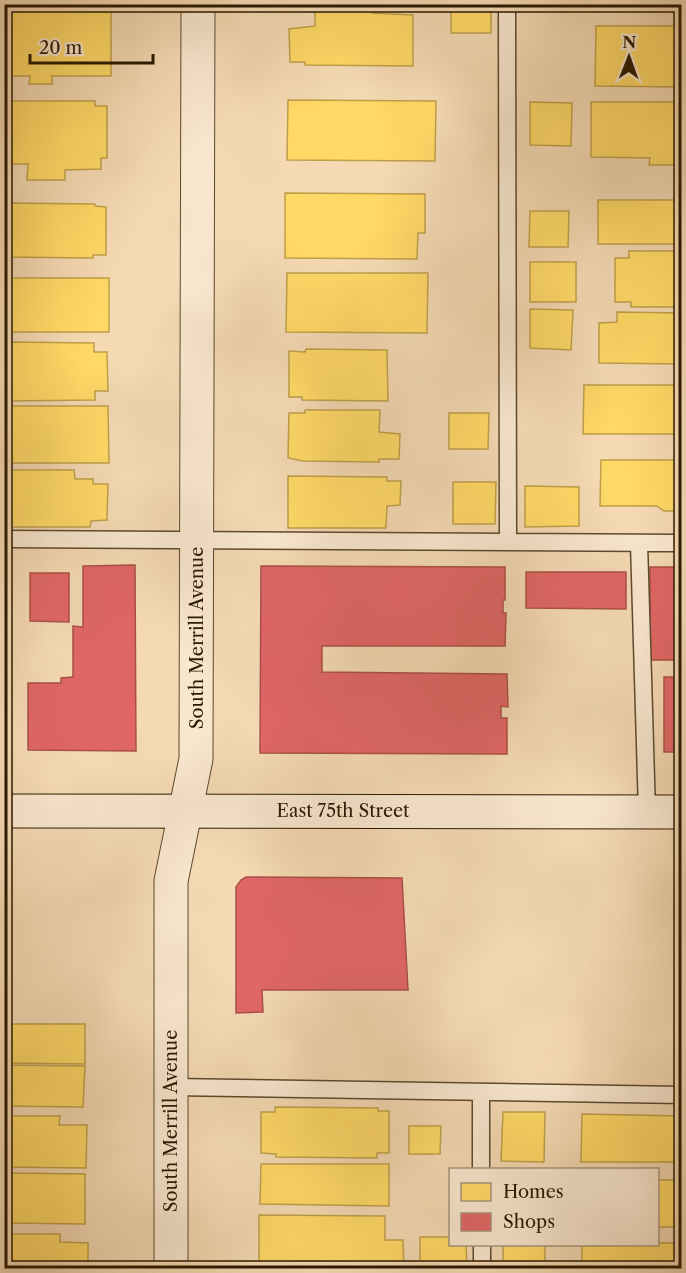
<svg xmlns="http://www.w3.org/2000/svg" width="686" height="1273" viewBox="0 0 686 1273" font-family="'Libre Caslon Text',serif">
  <style>
    .homes { fill: #ffd966; stroke: #bf9f48; stroke-width: 1.5 }
    .shops { fill: #e06666; stroke: #a94f48; stroke-width: 1.5 }
    .lines { fill: none; stroke-linecap: round; stroke-linejoin: round }
    .lane-casing { stroke: #5c492e; stroke-width: 19 }
    .street-casing { stroke: #5c492e; stroke-width: 35 }
    .secondary-casing { stroke: #2a1901; stroke-width: 35 }
    .lane { stroke: #f8e6ce; stroke-width: 16 }
    .street { stroke: #f8e6ce; stroke-width: 33 }
    .secondary { stroke: #f8e6ce; stroke-width: 33 }
    .labels { text-anchor: middle; stroke-width: 6; stroke-linejoin: round; paint-order: stroke }
    .street-label { font-size: 18px; fill: #2a1901; stroke: #f8e6ce }
  </style>
  <rect width="100%" height="100%" fill="#f4d9b3"/>
  <filter id="stains"><feTurbulence type="fractalNoise" baseFrequency=".00333" numOctaves="4"/><feColorMatrix values="0 0 0 0 .2 0 0 0 0 .09 0 0 0 0 .02 0 0 0 .5 -.17"/></filter>
  <radialGradient id="worn" r=".72"><stop offset=".6" stop-color="#630" stop-opacity="0"/><stop offset="1" stop-color="#630" stop-opacity=".3"/></radialGradient>
  <path class="homes" d="M 601,4 L 682,4 L 682,9 L 601,8 Z
    M 40,5 L 65,5 L 65,8 L 111,8 L 111,76 L 52,76 L 52,84 L 29,84 L 30,76 L 4,76 L 4,7 L 40,7 Z
    M 451,7 L 491,7 L 491,33 L 451,33 Z
    M 315,8 L 372,8 L 372,13 L 413,15 L 413,66 L 305,65 L 305,62 L 290,62 L 289,29 L 315,26 Z
    M 596,26 L 682,26 L 682,87 L 595,86 Z
    M 288,100 L 436,101 L 435,161 L 287,160 Z
    M 4,101 L 95,101 L 95,106 L 107,106 L 107,158 L 101,158 L 101,169 L 65,170 L 65,180 L 27,180 L 28,164 L 4,164 Z
    M 530,102 L 572,103 L 571,146 L 530,145 Z
    M 591,102 L 682,102 L 682,165 L 649,165 L 650,158 L 591,157 Z
    M 285,193 L 425,194 L 425,233 L 418,233 L 417,259 L 285,258 Z
    M 598,200 L 682,200 L 682,244 L 598,244 Z
    M 4,203 L 95,204 L 95,206 L 106,207 L 106,255 L 93,255 L 93,258 L 4,257 Z
    M 530,211 L 569,211 L 568,247 L 529,247 Z
    M 629,251 L 682,251 L 682,307 L 631,307 L 631,302 L 615,302 L 615,258 L 629,258 Z
    M 530,262 L 576,262 L 576,302 L 530,302 Z
    M 287,273 L 428,273 L 427,333 L 286,332 Z
    M 4,278 L 109,278 L 109,332 L 4,332 Z
    M 530,309 L 573,310 L 571,350 L 530,348 Z
    M 617,312 L 682,313 L 682,364 L 599,363 L 599,323 L 617,322 Z
    M 8,342 L 94,343 L 94,352 L 107,352 L 108,391 L 95,391 L 95,400 L 7,401 L 4,370 L 8,371 Z
    M 306,349 L 387,350 L 388,401 L 302,400 L 302,397 L 289,397 L 289,351 L 305,352 Z
    M 584,385 L 682,385 L 682,434 L 583,434 Z
    M 4,406 L 108,406 L 109,463 L 4,463 Z
    M 305,410 L 380,410 L 379,432 L 400,434 L 399,459 L 379,459 L 379,462 L 303,461 L 288,458 L 289,413 L 305,413 Z
    M 449,413 L 489,413 L 488,449 L 449,449 Z
    M 601,460 L 682,460 L 682,511 L 664,511 L 657,506 L 600,506 Z
    M 4,470 L 74,470 L 75,479 L 93,479 L 93,484 L 108,484 L 107,520 L 91,521 L 90,527 L 4,527 Z
    M 288,476 L 387,477 L 387,481 L 401,481 L 400,505 L 387,506 L 386,528 L 288,528 Z
    M 453,482 L 496,482 L 495,524 L 453,524 Z
    M 525,486 L 579,487 L 579,526 L 525,527 Z
    M 4,1024 L 85,1024 L 85,1064 L 4,1063 Z
    M 4,1065 L 85,1066 L 83,1107 L 5,1106 Z
    M 275,1107 L 378,1108 L 378,1111 L 389,1111 L 389,1153 L 377,1153 L 377,1158 L 276,1157 L 276,1154 L 261,1153 L 261,1112 L 275,1112 Z
    M 503,1112 L 545,1112 L 544,1162 L 501,1161 Z
    M 582,1114 L 682,1116 L 682,1162 L 581,1162 Z
    M 4,1116 L 60,1116 L 59,1125 L 87,1125 L 86,1168 L 4,1167 Z
    M 409,1126 L 441,1126 L 440,1154 L 409,1154 Z
    M 261,1164 L 389,1164 L 389,1206 L 260,1204 Z
    M 4,1173 L 85,1174 L 85,1224 L 4,1223 Z
    M 658,1180 L 682,1180 L 682,1227 L 658,1227 Z
    M 259,1215 L 385,1216 L 385,1240 L 403,1240 L 404,1267 L 259,1268 Z
    M 4,1234 L 60,1234 L 60,1242 L 88,1243 L 88,1268 L 4,1268 Z
    M 420,1237 L 450,1237 L 450,1244 L 466,1244 L 467,1268 L 420,1268 Z
    M 658,1243 L 682,1243 L 682,1268 L 582,1268 L 582,1244 L 658,1244 Z
    M 503,1244 L 545,1244 L 545,1268 L 503,1268 Z"/>
  <path class="shops" d="M 135,565 L 136,751 L 28,750 L 28,683 L 61,683 L 61,678 L 73,677 L 73,626 L 83,627 L 83,566 Z
    M 261,566 L 505,567 L 505,600 L 503,600 L 503,613 L 506,613 L 505,646 L 322,646 L 322,672 L 507,674 L 508,707 L 501,706 L 501,718 L 507,718 L 507,754 L 260,753 Z
    M 650,567 L 682,567 L 682,660 L 650,660 Z
    M 526,572 L 626,572 L 626,609 L 526,608 Z
    M 30,573 L 69,573 L 69,622 L 30,621 Z
    M 664,677 L 682,677 L 682,752 L 664,752 Z
    M 246,877 L 402,878 L 408,990 L 262,990 L 263,1012 L 236,1013 L 236,887 L 241,880 Z"/>
  <g class="lines">
    <g class="lane-casing">
      <path id="lane" d="M 507,4 L 508,542
        M 4,539 L 682,543
        M 639,543 L 647,812
        M 171,1087 L 682,1095
        M 481,1093 L 481,1170
        M 482,1244 L 482,1268"/>
    </g>
    <g class="street-casing">
      <path id="street" d="M 171,1268 L 171,881 L 196,759 L 198,4"/>
    </g>
    <g class="secondary-casing">
      <path id="secondary" d="M 4,811 L 682,812"/>
    </g>
    <use href="#lane" class="lane"/>
    <use href="#street" class="street"/>
    <use href="#secondary" class="secondary"/>
  </g>
  <g class="labels">
    <g class="street-label">
      <text transform="translate(197 638) rotate(-90)" y="6">South Merrill Avenue</text>
      <text x="343" y="817">East 75th Street</text>
      <text transform="translate(171 1121) rotate(-90)" y="6">South Merrill Avenue</text>
    </g>
  </g>
  <rect width="686" height="1273" fill="none" stroke="#f4d9b3" stroke-width="24"/>
  <rect x="6" y="6" width="674" height="1261" fill="none" stroke="#2a1901" stroke-width="3"/>
  <rect x="12" y="12" width="662" height="1249" fill="none" stroke="#2a1901" stroke-width="1.5"/>
  <rect x="449" y="1168" width="210" height="78" fill="#f8e6ce" stroke="#a6947c" stroke-width="1.5"/>
  <rect x="461" y="1183" width="30" height="18" fill="#ffd966" stroke="#a6947c" stroke-width="1.5"/>
  <text x="503" y="1198" font-size="18" fill="#2a1901">Homes</text>
  <rect x="461" y="1213" width="30" height="18" fill="#e06666" stroke="#a6947c" stroke-width="1.5"/>
  <text x="503" y="1228" font-size="18" fill="#2a1901">Shops</text>
  <g transform="translate(629 57) rotate(1)" stroke="#f8e6ce" stroke-width="4.5" paint-order="stroke">
  <path d="M0-4.5L10 22L0 15L-10 22Z" fill="#2a1901"/>
  <text y="-9" font-size="16" font-weight="bold" text-anchor="middle" fill="#2a1901">N</text>
  </g>
  <path d="M30 54v9h123v-9" fill="none" stroke="#2a1901" stroke-width="3"/>
  <text x="39" y="54" font-size="18" fill="#2a1901" stroke="#f8e6ce" stroke-width="4.5" paint-order="stroke">20 m</text>
  <rect width="100%" height="100%" filter="url(#stains)"/>
  <rect width="100%" height="100%" fill="url(#worn)"/>
</svg>
